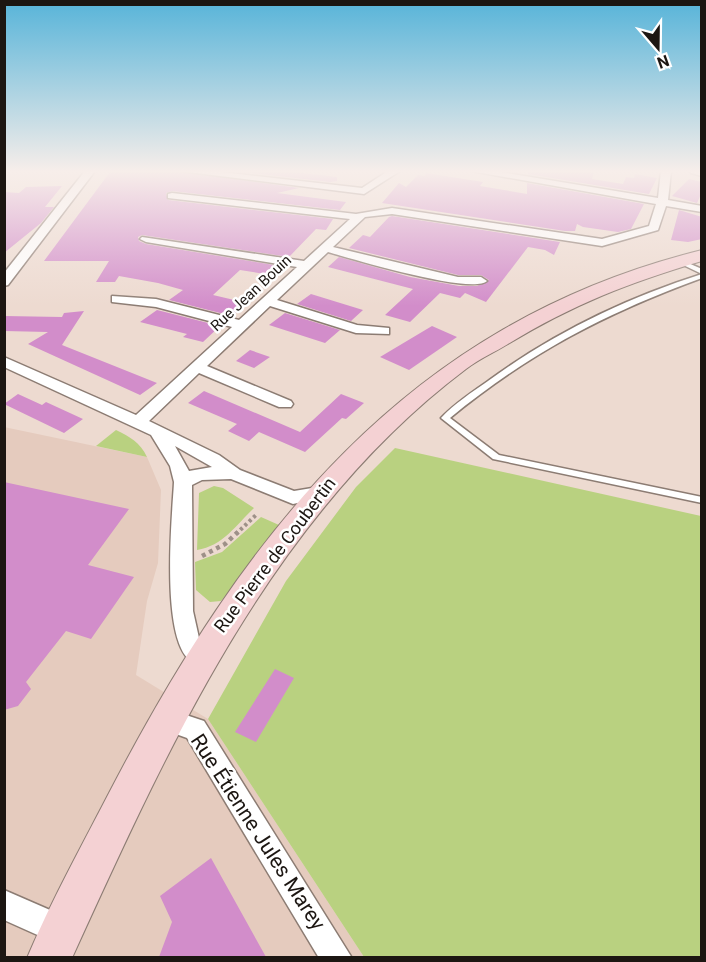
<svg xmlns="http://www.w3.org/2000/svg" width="706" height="962" viewBox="0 0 706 962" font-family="Roboto,sans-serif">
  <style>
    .built { fill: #e5cbbe }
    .green { fill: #b9d180 }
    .building { fill: #d28dca }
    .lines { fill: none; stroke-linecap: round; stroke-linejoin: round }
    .lane-casing { stroke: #8c7c73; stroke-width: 3 }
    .street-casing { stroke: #8c7c73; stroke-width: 3 }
    .secondary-casing { stroke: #8c7c73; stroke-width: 2 }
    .path-far1 { stroke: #9e9088; stroke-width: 4; stroke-dasharray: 3 3; stroke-linecap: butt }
    .path { stroke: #9e9088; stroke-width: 4.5; stroke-dasharray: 4 4; stroke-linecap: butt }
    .lane { fill: #fff; fill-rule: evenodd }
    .street { fill: #fff; fill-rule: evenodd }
    .secondary { fill: #f4d1d3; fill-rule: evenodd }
    .labels { text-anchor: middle; stroke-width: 5; stroke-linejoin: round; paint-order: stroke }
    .far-street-label { font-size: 15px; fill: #1c1612; stroke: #fff }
    .street-label { font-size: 18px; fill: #1c1612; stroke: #fff }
    .near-street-label { font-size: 21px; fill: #1c1612; stroke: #fff }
  </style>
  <rect width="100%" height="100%" fill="#eddad0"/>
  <path class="built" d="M 4,427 L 147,457 L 161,490 L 158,563 L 147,601 L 136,675 L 208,719 L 364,957 L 5,957 Z"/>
  <path class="green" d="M 116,430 C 130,437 140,442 147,457 L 96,446 Z
    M 395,448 L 701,516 L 701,957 L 364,957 L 208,719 L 286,581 L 356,487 Z
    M 214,486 L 223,488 L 254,508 C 236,525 223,546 197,550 L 199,493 Z
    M 261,517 L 279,525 L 227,594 L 221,601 L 210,602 L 196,590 L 195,562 L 222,552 Z"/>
  <path class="building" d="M 154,171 L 178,171 L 299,188 L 277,193 L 346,202 L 340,210 L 172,191 L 166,193 L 168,200 L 333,219 L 326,230 L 316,229 L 289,257 L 142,235 L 138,237 L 139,241 L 146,244 L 280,266 L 271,275 L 240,270 L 213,295 L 247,303 L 232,316 L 169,300 L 183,290 L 158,283 L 119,276 L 115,282 L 96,282 L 109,261 L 44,261 L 110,172 Z
    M 235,171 L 285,171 L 337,177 L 337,181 L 330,182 Z
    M 528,171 L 594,171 L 592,179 L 623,184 L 626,177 L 634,178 L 635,174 L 657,178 L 649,194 L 528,174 Z
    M 426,173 L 483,182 L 480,186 L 527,194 L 527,183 L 644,204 L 631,229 L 618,232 L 583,227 L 577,224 L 575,231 L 565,231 L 382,203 L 399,183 L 406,187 L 418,175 L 425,176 Z
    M 689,179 L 702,182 L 702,192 L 697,203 L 672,196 Z
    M 62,186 L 45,207 L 54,207 L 41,223 L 4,253 L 4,192 L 19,193 L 26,187 Z
    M 679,210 L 702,217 L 702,239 L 688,242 L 671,240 Z
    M 389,217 L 392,216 L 560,242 L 554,255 L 545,250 L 528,247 L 486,302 L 465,293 L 460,298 L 440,293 L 410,322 L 385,315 L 413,289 L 328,267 L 339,257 L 410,277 L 459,286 L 477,286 L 489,280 L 481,275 L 458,275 L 349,248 L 363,235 L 370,237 Z
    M 311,294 L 363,310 L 351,321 L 297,304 Z
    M 157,310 L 220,326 L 203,342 L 183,337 L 187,334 L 140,322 Z
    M 84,311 L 62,345 L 157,383 L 140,395 L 28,344 L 48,332 L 4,331 L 4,316 L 62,317 L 64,313 Z
    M 285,313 L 340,330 L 325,343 L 269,325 Z
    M 432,326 L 457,337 L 409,370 L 380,357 Z
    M 250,350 L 270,357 L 254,368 L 236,361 Z
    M 204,391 L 300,432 L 341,394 L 364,403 L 346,419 L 342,418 L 305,452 L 259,432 L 249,441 L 228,431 L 237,424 L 188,403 Z
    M 18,394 L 42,405 L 46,402 L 83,419 L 64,433 L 4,404 Z
    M 4,482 L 129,509 L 88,565 L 134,577 L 91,639 L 66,631 L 26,682 L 31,689 L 18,706 L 4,710 Z
    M 275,669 L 294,678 L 256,742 L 235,732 Z
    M 211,858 L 266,957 L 159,957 L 172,922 L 160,896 Z"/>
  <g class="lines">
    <g class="lane-casing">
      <path id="lane" d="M 681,260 L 702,269 L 702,274 L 679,263 L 679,261 Z
        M 702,274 L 702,278 C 606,313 529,353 450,418 L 499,455 L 702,497 L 702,503 L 493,459 L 441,418 C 454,404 472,392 488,381 C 552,334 626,298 702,274 Z"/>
    </g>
    <g class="street-casing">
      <path id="street" d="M 85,171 L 95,171 L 8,285 L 4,286 L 4,273 Z
        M 180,171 L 213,171 L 362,188 L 388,171 L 400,171 L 364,194 Z
        M 471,171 L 495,171 L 658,198 L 661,171 L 671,171 L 668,200 L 702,206 L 702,212 L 666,206 L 658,230 L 602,246 L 392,214 L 365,217 L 333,247 L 458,277 L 481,277 L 487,281 C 472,295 352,259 328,252 L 277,300 L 357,325 L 389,328 L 389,334 L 356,333 L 270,306 L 207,366 L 291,401 L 293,404 L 291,407 L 279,407 L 199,373 L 149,421 L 219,455 L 240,470 L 294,491 L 318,487 L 324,489 L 327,493 L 324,497 L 293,504 L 231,479 L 202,480 L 192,485 L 193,611 L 199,638 L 213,656 L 210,663 C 154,683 173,509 174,482 L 170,466 L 151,435 L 4,367 L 4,357 L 136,415 L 232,327 L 156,307 L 112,302 L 112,296 L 156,299 L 239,320 L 297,267 L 146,242 L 140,239 L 142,237 L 304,261 L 350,219 L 168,198 L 168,194 L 172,193 L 356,214 L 392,208 L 602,239 L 649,226 L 656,204 ZM 175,446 L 212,467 L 189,471 Z
        M 689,171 L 702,171 L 702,176 L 691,173 Z
        M 168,709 L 204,721 L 352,958 L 319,958 L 187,738 L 159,728 L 156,720 L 159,712 Z
        M 4,890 L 73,920 L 77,931 L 73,942 L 62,946 L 4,920 Z"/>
    </g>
    <g class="secondary-casing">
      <path id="secondary" d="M 702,250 L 702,261 C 628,283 574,304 508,344 C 495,352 479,359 466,369 C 272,515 170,743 72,958 L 27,958 C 51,901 81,847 109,793 C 243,535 406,323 702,250 Z"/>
    </g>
    <path class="path-far1" d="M 236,534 L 256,515"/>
    <path class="path" d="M 202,556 L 225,544 L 238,532"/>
    <use href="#lane" class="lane"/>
    <use href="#street" class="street"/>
    <use href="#secondary" class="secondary"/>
  </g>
  <linearGradient id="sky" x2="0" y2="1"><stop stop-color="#57b4d9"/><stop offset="0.56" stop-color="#f7eeea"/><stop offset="1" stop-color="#f7eeea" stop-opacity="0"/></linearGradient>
  <rect width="706" height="306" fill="url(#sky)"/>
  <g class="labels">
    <g class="far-street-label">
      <text transform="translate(251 293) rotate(-43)" y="5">Rue Jean Bouin</text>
    </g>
    <g class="street-label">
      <text transform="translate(275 555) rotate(-53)" y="6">Rue Pierre de Coubertin</text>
    </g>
    <g class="near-street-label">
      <text transform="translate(258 832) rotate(57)" y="7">Rue Étienne Jules Marey</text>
    </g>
  </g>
  <rect width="706" height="962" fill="none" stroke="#1c1612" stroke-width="12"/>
  <g transform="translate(658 48) rotate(160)" stroke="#ffffff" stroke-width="4.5" paint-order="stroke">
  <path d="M0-4.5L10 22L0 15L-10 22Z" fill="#1c1612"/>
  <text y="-9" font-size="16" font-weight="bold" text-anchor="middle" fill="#1c1612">N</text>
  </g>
</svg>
